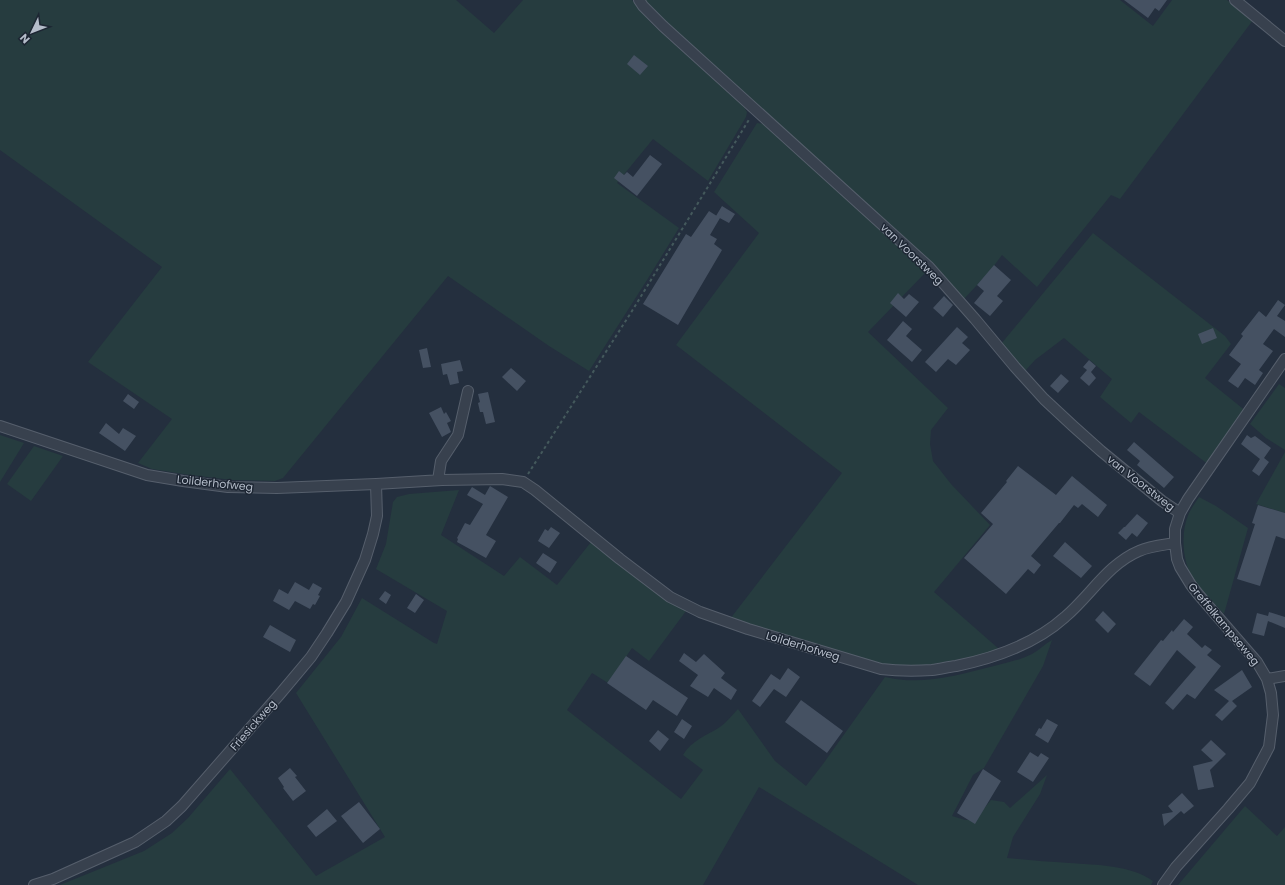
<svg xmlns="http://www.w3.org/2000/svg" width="1285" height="885" viewBox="0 0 1285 885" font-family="Poppins,sans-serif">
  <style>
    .green { fill: #263c3f }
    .building { fill: #455162 }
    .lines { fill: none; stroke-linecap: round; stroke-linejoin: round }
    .street-casing { stroke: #565f6c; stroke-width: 12 }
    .path { stroke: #44595c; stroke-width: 2; stroke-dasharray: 3 3; stroke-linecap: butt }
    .street { stroke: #38414e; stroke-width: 10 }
    .labels { text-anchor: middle; stroke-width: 3; stroke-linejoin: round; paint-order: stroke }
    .street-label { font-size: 11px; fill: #b4bcc9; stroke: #1d2633 }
  </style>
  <rect width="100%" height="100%" fill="#242f3e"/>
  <path class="green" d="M 0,0 L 456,0 L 494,33 L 523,0 L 632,0 L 651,23 L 743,106 L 747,112 L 746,117 L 708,181 L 653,139 L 617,183 L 679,228 L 647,280 L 589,371 L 549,346 L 448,276 L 283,478 L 275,481 L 232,480 L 183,474 L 152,469 L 138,463 L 172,419 L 88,362 L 162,267 L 0,150 Z
    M 645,0 L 1120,0 L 1153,26 L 1172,0 L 1227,0 L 1253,20 L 1120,199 L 1111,195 L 1037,287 L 1002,255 L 990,271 L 964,299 C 904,241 845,183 782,127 C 736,85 686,47 645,0 Z
    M 757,123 L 765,124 L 926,272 L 868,332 L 948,408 L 931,430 L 930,444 L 933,461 L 951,484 L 990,525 L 934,592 L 999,649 L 986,654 L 934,664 L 899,668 L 855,657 L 730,619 L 842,473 L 676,345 L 759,233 L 714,192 Z
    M 1093,233 L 1225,336 L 1231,344 L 1205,378 L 1247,412 L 1209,465 L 1139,412 L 1131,423 L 1100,397 L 1112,379 L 1064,338 L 1035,360 L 1025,371 L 1001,344 Z
    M 1279,384 L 1285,388 L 1285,450 L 1266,438 L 1250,424 Z
    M 0,435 L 24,443 L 0,482 Z
    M 34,446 L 63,456 L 31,501 L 7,484 Z
    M 1285,452 L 1285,513 L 1256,504 Z
    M 459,490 L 441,535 L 504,576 L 520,557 L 557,585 L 591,542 L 680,608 L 686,611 L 649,661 L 632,648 L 608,683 L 592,673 L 567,710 L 681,799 L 703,770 L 683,755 C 692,740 706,736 720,727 C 727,722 732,715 738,709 L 775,761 L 806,786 L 823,764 L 885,677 C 922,686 958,675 994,666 C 1006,663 1020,660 1032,654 C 1039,650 1045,644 1052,640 L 1043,666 L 984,768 L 973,775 L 952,816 L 965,820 L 973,820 L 982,811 L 991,800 L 1004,802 L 1010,808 L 1047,775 L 1040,794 L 1013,837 L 1007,858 C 1028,860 1048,862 1069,863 C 1096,865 1131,865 1153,881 L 1151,885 L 918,885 L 759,787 L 703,885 L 60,885 L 144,851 L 172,833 L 188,818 L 230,769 L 316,876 L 385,837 L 296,693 L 341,637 L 362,598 L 434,643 L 437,644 L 447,611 L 376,569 L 386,544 L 393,502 L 397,497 L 409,494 Z
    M 1199,497 L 1216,506 L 1248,528 L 1224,614 C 1215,604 1204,593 1195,582 C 1182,563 1180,533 1189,513 C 1192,507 1196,502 1199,497 Z
    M 1245,806 L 1277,836 L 1285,827 L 1285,885 L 1178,885 Z"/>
  <path class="building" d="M 1124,0 L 1167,0 L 1159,11 L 1155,8 L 1148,18 Z
    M 634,55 L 648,66 L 640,75 L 627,64 Z
    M 650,155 L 662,164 L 637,196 L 614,178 L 619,171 L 624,175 L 627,172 L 633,177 Z
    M 722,206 L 735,214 L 729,223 L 716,216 Z
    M 709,211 L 720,218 L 710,235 L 717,239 L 714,244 L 722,250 L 678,325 L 643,304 L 686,234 L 691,237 Z
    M 994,265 L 1011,280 L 997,296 L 1003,301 L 990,316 L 974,303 L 984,291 L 977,285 Z
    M 898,293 L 904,299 L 909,294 L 919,302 L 906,317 L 890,303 Z
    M 944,296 L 953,305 L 943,317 L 933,308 Z
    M 1278,300 L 1285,305 L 1277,316 L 1285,321 L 1285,337 L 1274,329 L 1263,344 L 1273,351 L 1259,370 L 1263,373 L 1255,385 L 1245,378 L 1238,388 L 1228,381 L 1241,364 L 1229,355 L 1243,336 L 1241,334 L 1259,311 L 1266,317 Z
    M 903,321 L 912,329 L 906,336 L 922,350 L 912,362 L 887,340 Z
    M 957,327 L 968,337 L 962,343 L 970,350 L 956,365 L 948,359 L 936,372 L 925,362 Z
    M 1213,328 L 1217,338 L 1202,344 L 1198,334 Z
    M 427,348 L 431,367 L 423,368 L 419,350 Z
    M 460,360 L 463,371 L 457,372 L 459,383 L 450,385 L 447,374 L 443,375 L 441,364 Z
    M 1089,360 L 1096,366 L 1091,372 L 1096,378 L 1089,386 L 1080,378 L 1087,370 L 1083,367 Z
    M 511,368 L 526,381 L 517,391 L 502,377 Z
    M 1061,374 L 1069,381 L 1058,393 L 1050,386 Z
    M 488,392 L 495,422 L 486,424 L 483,412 L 480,412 L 478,403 L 480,402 L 478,394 Z
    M 128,394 L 139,402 L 134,409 L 123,401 Z
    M 441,407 L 444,414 L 446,412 L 451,421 L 447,423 L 451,432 L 442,437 L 429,413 Z
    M 106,423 L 119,434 L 123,428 L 136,436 L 125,451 L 99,433 Z
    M 1247,435 L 1251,438 L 1255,436 L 1271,448 L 1264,458 L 1269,462 L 1259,476 L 1252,471 L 1260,459 L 1241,444 Z
    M 1134,442 L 1174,477 L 1164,488 L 1137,465 L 1140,461 L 1127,450 Z
    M 1018,466 L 1056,495 L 1072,476 L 1107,505 L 1098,517 L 1082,504 L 1078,508 L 1074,505 L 1060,523 L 1059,523 L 1031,556 L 1041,565 L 1034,574 L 1028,569 L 1006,594 L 964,558 L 993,524 L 981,513 L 1007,482 L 1006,481 Z
    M 490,486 L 508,497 L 486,535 L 496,541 L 486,558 L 457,542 L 458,539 L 457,538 L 465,523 L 470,525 L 483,504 L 467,495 L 472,487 L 485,495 Z
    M 1258,505 L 1285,513 L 1285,539 L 1276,536 L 1260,586 L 1237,579 L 1255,524 L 1252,523 Z
    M 1137,514 L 1148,523 L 1137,537 L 1132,533 L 1126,540 L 1118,533 L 1124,527 L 1125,527 Z
    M 551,527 L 560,533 L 549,548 L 538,541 L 545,529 L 548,531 Z
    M 1065,542 L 1092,566 L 1081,578 L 1053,556 Z
    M 543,553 L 557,562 L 550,573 L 536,563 Z
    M 295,582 L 309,590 L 313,583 L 322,588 L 318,595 L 320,596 L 315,605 L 313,604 L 310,609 L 295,601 L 289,610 L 273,601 L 279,589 L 288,594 Z
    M 385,591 L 391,595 L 386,604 L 379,599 Z
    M 416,594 L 424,600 L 415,613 L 407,608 Z
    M 1103,611 L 1116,624 L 1108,633 L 1095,620 Z
    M 1269,612 L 1285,617 L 1285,628 L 1268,621 L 1264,636 L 1252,633 L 1257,613 L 1268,616 Z
    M 1184,619 L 1193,627 L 1187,634 L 1202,648 L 1205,645 L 1212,650 L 1207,655 L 1221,666 L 1195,699 L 1187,694 L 1173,710 L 1165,703 L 1196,667 L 1177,650 L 1150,686 L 1134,674 L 1161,640 L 1163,641 L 1172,630 L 1173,632 Z
    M 270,625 L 296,640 L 290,652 L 263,637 Z
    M 684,653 L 696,662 L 704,654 L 725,673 L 721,678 L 737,690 L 731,700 L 714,688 L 708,697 L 690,686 L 698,675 L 679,661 Z
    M 626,656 L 688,698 L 677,716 L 653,700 L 646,710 L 607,683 Z
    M 788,668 L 800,677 L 786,697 L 774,689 L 760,707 L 752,701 L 771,674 L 780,680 Z
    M 1242,670 L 1252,687 L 1232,701 L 1237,706 L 1222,721 L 1215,715 L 1229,701 L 1214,690 Z
    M 801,700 L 843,731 L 827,753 L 785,722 Z
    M 682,719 L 692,726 L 684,739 L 674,732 Z
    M 1047,719 L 1058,725 L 1048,743 L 1035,735 L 1039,728 L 1041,729 Z
    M 658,730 L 669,739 L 660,751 L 649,741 Z
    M 1211,740 L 1226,754 L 1210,770 L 1214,787 L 1198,790 L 1193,766 L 1213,761 L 1201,750 Z
    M 1030,752 L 1038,757 L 1041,753 L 1049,758 L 1033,782 L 1017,772 Z
    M 290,768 L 297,776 L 295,777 L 306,791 L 293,801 L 283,788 L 284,787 L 278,778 Z
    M 983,769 L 1001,781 L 975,824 L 957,813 Z
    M 1182,793 L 1194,806 L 1184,814 L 1181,811 L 1164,826 L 1162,814 L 1173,812 L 1168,806 Z
    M 359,802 L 380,829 L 363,843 L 341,816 Z
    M 327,809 L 337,821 L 316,837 L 307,826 Z"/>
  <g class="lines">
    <g class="street-casing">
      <path id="street" d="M 639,0 L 643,6 L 663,26 L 929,267 L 975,319 L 1015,367 L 1044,399 L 1073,426 L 1101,451 L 1162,501 L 1180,513
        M 1235,0 L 1285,41
        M 0,426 L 147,475 L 183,481 L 228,487 L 277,488 L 376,484 L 442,480 L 502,479 L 523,482 L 535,490 L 620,559 L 670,597 L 700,612 L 748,629 L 881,669 C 898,671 915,671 932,670 C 940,669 948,667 956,666 C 995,658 1035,644 1065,617 C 1090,596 1108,564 1139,551 C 1150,546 1163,545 1175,543
        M 438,480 L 441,461 L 458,435 L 468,391
        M 1267,679 L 1285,676
        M 34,885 L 53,879 L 135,842 L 166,821 L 182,806 L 280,694 L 311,657 L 327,633 L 346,602 L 365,560 L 373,534 L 377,516 L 376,484
        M 1163,885 L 1176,867 L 1228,809 L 1250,783 L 1269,747 L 1273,715 L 1271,693 L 1267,679 L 1257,662 L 1198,594 L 1191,585 L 1180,567 L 1177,559 L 1175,543 L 1175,529 L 1180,513 L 1188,499 L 1285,359"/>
    </g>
    <path class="path" d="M 528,474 L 632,311 L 750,118"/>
    <use href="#street" class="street"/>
  </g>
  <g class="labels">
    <g class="street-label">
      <text transform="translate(912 254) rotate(44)" y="4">van Voorstweg</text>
      <text transform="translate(215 483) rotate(6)" y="4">Loilderhofweg</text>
      <text transform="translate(1141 483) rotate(38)" y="4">van Voorstweg</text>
      <text transform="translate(1224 624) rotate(50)" y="4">Greffelkampseweg</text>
      <text transform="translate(803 646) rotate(17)" y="4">Loilderhofweg</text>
      <text transform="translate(253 725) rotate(-49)" y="4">Friesickweg</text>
    </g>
  </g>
  <g transform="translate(32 32) rotate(227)" stroke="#1d2633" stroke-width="3" paint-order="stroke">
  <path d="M0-3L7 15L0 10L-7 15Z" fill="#b4bcc9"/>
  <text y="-6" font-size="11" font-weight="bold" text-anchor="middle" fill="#b4bcc9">N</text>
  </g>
</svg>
